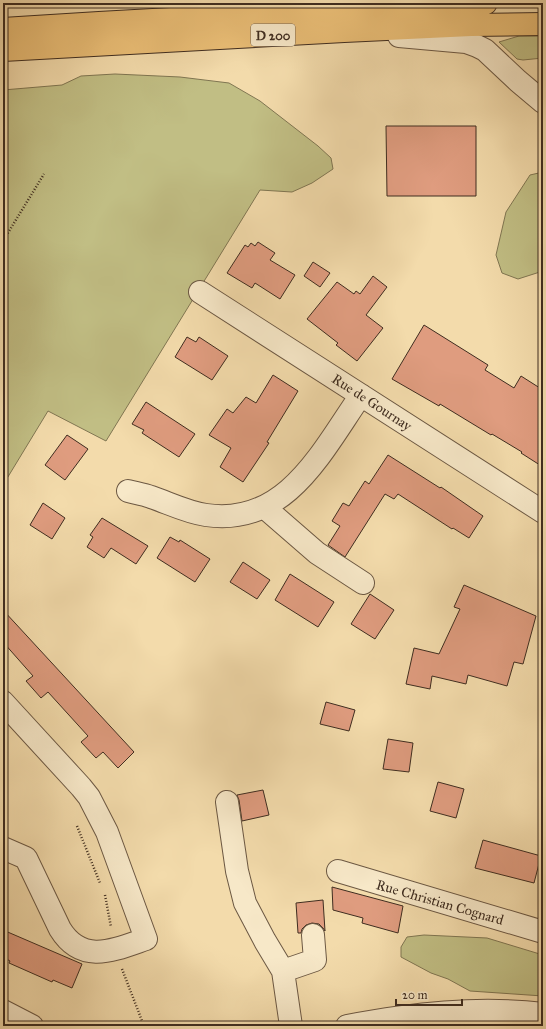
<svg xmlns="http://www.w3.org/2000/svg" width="546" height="1029" viewBox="0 0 546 1029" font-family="'IM FELL Great Primer',serif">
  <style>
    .green { fill: #c1be84; stroke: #807652 }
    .building { fill: #df9c7f; stroke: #3f2d20 }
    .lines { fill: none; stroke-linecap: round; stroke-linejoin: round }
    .minor-casing { stroke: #6c5843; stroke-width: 24 }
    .major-casing { stroke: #3f2d20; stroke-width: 24 }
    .path { stroke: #3f2d20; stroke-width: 2.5; stroke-dasharray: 1 2; stroke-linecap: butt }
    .minor { stroke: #f7e8c8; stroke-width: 22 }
    .major { stroke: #eabe76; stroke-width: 22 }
    .labels { text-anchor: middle; stroke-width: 4; stroke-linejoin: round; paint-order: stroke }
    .shield { fill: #f7e8c8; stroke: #766552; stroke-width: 1 }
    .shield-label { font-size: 13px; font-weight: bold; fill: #3f2d20 }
    .street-label { font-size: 14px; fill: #3f2d20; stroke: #f7e8c8 }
  </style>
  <rect width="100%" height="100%" fill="#f3dbab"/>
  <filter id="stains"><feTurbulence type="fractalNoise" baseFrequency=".005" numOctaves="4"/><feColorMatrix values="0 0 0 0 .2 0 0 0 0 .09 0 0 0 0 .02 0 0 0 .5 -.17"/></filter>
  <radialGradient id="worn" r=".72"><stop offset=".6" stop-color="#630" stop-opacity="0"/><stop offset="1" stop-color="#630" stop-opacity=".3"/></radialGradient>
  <path class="green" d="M 519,36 L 543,36 L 543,58 L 523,60 L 517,59 L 499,42 Z
    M 115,74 L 180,77 L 229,83 L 260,101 L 318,146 L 331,158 L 333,169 L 312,183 L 292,192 L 260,190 L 106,441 L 48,411 L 3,485 L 3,90 L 62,85 L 81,76 Z
    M 543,172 L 543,271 L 518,279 L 502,273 L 496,255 L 506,212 L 530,175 Z
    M 424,935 L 487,938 L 543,955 L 543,996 L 470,991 L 448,979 L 431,973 L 401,957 L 401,947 L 407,937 Z"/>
  <path class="building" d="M 386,126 L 476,126 L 476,196 L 387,196 Z
    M 258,242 L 275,253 L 270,260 L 295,275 L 280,299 L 255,283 L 252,288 L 227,273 L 245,245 L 248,247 L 251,243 L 255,246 Z
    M 313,262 L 330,273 L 320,287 L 304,276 Z
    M 373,276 L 387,287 L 366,315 L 383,328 L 357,361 L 336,345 L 338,343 L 307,319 L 337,282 L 354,294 L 356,291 L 360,294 Z
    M 424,325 L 488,365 L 485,370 L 514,388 L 521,376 L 543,390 L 543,467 L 521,453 L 522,452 L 492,434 L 491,435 L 440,404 L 439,406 L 392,379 Z
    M 187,337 L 196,342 L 199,337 L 228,356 L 212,380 L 175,357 Z
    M 273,375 L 298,391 L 267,442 L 269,443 L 243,482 L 220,467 L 231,448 L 209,435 L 227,409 L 233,413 L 246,397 L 256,403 Z
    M 146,402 L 195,434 L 179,457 L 142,433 L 144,430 L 132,424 Z
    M 67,435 L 88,449 L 65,480 L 45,465 Z
    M 388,455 L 440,488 L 441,487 L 483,516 L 469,538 L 453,528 L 452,529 L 398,494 L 394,499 L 385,494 L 345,557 L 328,545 L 340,526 L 332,521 L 343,503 L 349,506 L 365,481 L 369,484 Z
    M 43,503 L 65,518 L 52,539 L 30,525 Z
    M 102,518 L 148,546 L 136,564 L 111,548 L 104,558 L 87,547 L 93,537 L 90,535 Z
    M 170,537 L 179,542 L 180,540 L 210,559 L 195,582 L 157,558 Z
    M 243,562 L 270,580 L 257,599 L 230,582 Z
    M 290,574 L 334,602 L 318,627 L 275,600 Z
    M 464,585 L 536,616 L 523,664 L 514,662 L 507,686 L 468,675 L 466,684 L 432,676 L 430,689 L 406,684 L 414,648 L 439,654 L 460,609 L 454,607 Z
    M 370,594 L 394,610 L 375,639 L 351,624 Z
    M 3,610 L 134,752 L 118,768 L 103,752 L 96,758 L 81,742 L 88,736 L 48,692 L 41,698 L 26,681 L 33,676 L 3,642 Z
    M 326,702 L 355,710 L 349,731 L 320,724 Z
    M 388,739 L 413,743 L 409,772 L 383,769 Z
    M 438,782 L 464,789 L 456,818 L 430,811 Z
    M 263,790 L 269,815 L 242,821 L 239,800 L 237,795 Z
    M 483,840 L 541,856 L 534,883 L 475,868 Z
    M 332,887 L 403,906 L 398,933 L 362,923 L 363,918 L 333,910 Z
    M 323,900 L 325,931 L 323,928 L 319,924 L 312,923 L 306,925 L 302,929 L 301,933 L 298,933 L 296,903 Z
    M 3,930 L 82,964 L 72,988 L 53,980 L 52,982 L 9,963 L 10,961 L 3,957 Z"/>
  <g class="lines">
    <g class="minor-casing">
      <path id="minor" d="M 399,36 L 466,42 L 477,46 L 485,50 L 518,81 L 543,102
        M 200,292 L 543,512
        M 128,491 C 135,493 143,494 151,497 C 169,503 186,512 206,515 C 286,527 322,451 361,395
        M 264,507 L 317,553 L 363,583
        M 3,702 L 81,787 L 89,797 L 107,832 L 146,939 C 114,950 82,965 60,929 L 26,858 L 3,848
        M 227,802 L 237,871 L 245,903 L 265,941 L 283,971 L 291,1026
        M 338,871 L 543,932
        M 283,971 L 315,960 L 313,935
        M 3,1011 L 32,1026
        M 347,1026 C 412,1014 477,1006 543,1014"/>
    </g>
    <g class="major-casing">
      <path id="major" d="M 3,29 L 99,23 L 354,9 L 486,3
        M 3,50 L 344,31 L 471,25 L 543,24"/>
    </g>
    <path class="path" d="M 3,241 L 44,174
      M 77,826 L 100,883
      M 105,895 L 111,927
      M 122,969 L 144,1026"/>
    <use href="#minor" class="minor"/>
    <use href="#major" class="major"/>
  </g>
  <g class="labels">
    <rect class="shield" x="251" y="24" width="44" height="22" rx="3"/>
    <g class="shield-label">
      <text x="273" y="40">D 200</text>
    </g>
    <g class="street-label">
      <text transform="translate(372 402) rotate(33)" y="5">Rue de Gournay</text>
      <text transform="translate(440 902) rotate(16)" y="5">Rue Christian Cognard</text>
    </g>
  </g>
  <rect width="546" height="1029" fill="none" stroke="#f3dbab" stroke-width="16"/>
  <rect x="4" y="4" width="538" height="1021" fill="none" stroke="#3f2d20" stroke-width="2"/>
  <rect x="8" y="8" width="530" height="1013" fill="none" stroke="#3f2d20"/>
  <path d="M396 999v6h66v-6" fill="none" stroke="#3f2d20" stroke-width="2"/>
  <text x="402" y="999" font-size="12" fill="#3f2d20" stroke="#f7e8c8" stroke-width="3" paint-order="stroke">20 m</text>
  <rect width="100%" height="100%" filter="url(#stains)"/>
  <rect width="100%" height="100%" fill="url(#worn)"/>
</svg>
